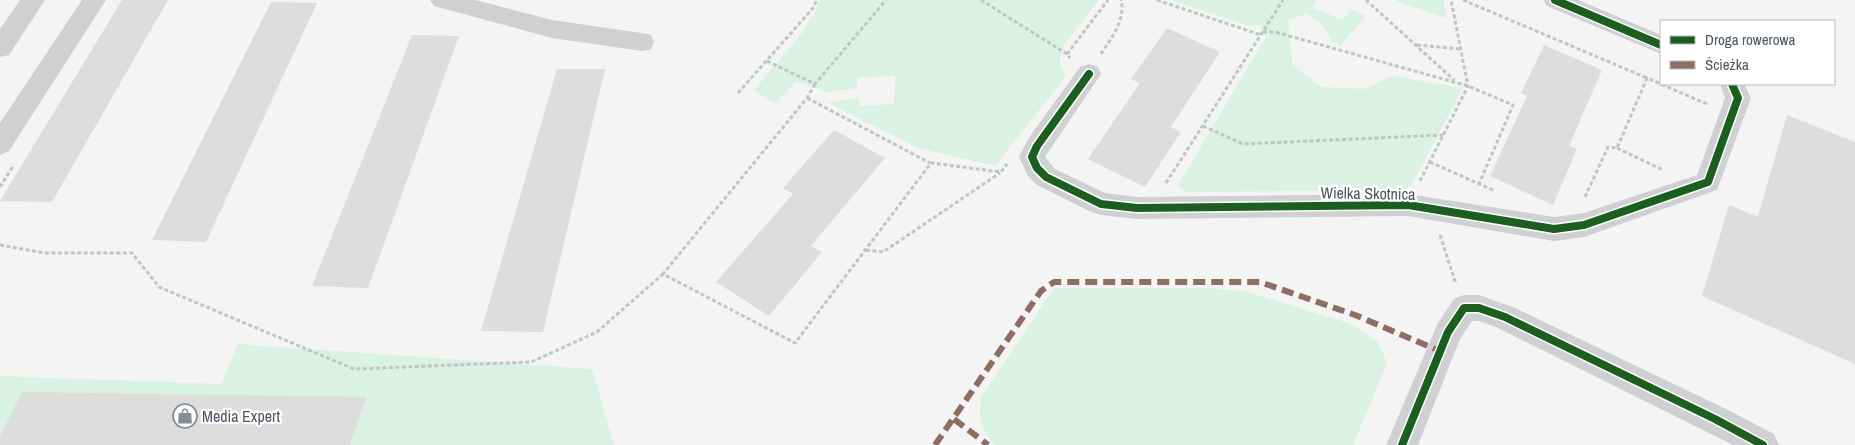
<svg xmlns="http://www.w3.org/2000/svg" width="1855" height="445" viewBox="0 0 1855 445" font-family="'Archivo Narrow',sans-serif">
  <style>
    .green { fill: #d9f2e3 }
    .building { fill: #ddddde }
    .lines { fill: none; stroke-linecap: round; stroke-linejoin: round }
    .path { stroke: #bcc7c4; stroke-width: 3; stroke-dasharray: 4 2.5; stroke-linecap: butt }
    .minor { fill: #ced0d2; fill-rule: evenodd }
    .quiet { stroke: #8d6e63; stroke-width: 6; stroke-dasharray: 12 6; stroke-linecap: butt }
    .cycleway-casing { stroke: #fff; stroke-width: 11 }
    .cycleway { stroke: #1b5e20; stroke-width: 8 }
    .labels { text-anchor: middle; stroke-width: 4.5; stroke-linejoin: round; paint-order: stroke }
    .street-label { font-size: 16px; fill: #4a5661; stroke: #fff }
    .poi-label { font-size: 16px; fill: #4a5661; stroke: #fff; text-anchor: start }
  </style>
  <rect width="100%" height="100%" fill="#f4f4f4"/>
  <path class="green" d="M 821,0 L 1099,0 L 1064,45 L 1059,61 L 1066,76 L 995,166 L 918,148 L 828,103 L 858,98 L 860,106 L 894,104 L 895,76 L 858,78 L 857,88 L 827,92 L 796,81 L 775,104 L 754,90 L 802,33 Z
    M 1171,0 L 1316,0 L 1312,7 L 1342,20 L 1352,9 L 1366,16 L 1341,45 L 1331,41 C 1327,27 1318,21 1306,14 L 1288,20 L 1292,64 L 1321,87 L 1364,89 L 1392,76 L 1463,88 L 1411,186 L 1402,190 L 1186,192 L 1178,185 L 1266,37 L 1260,25 L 1249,26 Z
    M 1397,0 L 1443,0 L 1447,19 L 1396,1 Z
    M 1054,288 L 1206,288 L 1245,291 L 1351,324 L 1378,342 L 1387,363 L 1353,445 L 995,445 C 980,426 979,420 981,397 Z
    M 238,344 L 592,369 L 614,445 L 0,445 L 0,376 L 221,384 Z"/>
  <path class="building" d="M 122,0 L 168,0 L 52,202 L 0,201 Z
    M 271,2 L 317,3 L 206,242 L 152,240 Z
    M 1167,28 L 1220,52 L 1171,127 L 1181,132 L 1145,187 L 1088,159 L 1140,83 L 1131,79 Z
    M 412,35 L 459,36 L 368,288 L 312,286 Z
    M 1544,45 L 1602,70 L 1569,146 L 1577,149 L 1553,205 L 1490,176 L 1527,96 L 1521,93 Z
    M 557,69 L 605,69 L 543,332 L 481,331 Z
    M 1787,115 L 1855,142 L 1855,364 L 1702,296 L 1729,205 L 1758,217 Z
    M 834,130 L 885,158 L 811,246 L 822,252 L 769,316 L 716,282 L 793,194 L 783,188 Z
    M 22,392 L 366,397 L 350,445 L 0,445 L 0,436 Z"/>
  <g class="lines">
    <path class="path" d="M 981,0 L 1067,54 L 1070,58
      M 1157,0 L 1261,35
      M 1366,0 L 1454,80
      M 1463,0 L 1647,78
      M 1263,32 L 1275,32 L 1468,86 L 1513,105 L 1479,184
      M 1417,45 L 1461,49
      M 1067,54 L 1108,0
      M 1101,54 C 1111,38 1126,20 1121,0
      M 767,61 L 815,84 L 886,0
      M 815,84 L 807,98 L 663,274 L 795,343 L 931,163 L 1001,172 L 1007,164
      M 738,93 L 813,8 L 817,0
      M 807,98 L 930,163
      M 1203,126 L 1243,144 L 1443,135
      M 1617,148 L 1663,170
      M 1430,162 L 1495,191
      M 1420,181 L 1468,86 L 1451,0
      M 1166,183 L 1283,0
      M 0,187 L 13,166
      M 1585,197 L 1608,147 L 1617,148 L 1647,78 L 1707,104
      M 1440,235 L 1456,284
      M 0,245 L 45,253 L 132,253 L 159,287 L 354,369 L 531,362 L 597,332 L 663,274
      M 866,250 L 883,252 L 1000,173"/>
    <path class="minor" d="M 20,0 L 45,0 L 9,55 L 0,57 L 0,29 Z
      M 82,0 L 106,0 L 9,151 L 0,155 L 0,123 Z
      M 430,0 L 475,0 L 552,20 L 642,33 L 651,35 L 654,42 L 651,49 L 642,51 L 552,38 L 434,6 Z
      M 1543,0 L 1578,0 L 1661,35 L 1661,54 L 1547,6 Z
      M 1089,64 L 1098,67 L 1101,74 L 1045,157 L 1055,169 L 1105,193 L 1137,197 L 1408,194 L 1554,217 L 1584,213 L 1697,175 L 1725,98 L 1720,84 L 1744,84 L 1751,98 L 1717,190 L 1584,237 L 1554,241 L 1408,216 L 1137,219 L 1101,215 L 1091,212 L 1037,185 L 1028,176 L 1019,157 L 1028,139 L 1080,67 Z
      M 1464,295 L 1479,295 L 1515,308 L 1726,409 L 1774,434 L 1779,445 L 1733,445 L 1496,327 L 1479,321 L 1472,321 L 1460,339 L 1418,445 L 1386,445 L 1438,323 L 1454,299 Z"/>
    <path class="quiet" d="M 954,419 L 988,445
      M 935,445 L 1041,291 L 1054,282 L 1260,282 L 1355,315 L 1440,351"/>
    <g class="cycleway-casing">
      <path id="cycleway" d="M 1555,0 L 1661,45
        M 1089,74 L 1037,146 L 1032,157 L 1037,168 L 1046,177 L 1101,204 L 1137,208 L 1408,205 L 1554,229 L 1584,225 L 1708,182 L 1738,98 L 1732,84
        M 1402,445 L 1448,332 L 1464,308 L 1479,308 L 1505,317 L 1715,419 L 1763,445"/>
    </g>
    <use href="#cycleway" class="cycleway"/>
  </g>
  <defs>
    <g id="shop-ring" transform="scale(1.25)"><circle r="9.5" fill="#fff" stroke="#868d94" stroke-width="1.5"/><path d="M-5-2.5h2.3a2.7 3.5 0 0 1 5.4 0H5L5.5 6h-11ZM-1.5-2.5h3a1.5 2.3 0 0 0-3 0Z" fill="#868d94"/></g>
  </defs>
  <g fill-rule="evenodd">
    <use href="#shop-ring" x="185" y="416"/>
  </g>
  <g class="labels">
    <g class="street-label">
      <text transform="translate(1368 193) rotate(1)" y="6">Wielka Skotnica</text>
    </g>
    <g class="poi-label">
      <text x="202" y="422">Media Expert</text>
    </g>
  </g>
  <rect x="1660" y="20" width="175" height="65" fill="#ffffff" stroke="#b7bbc0"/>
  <rect x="1670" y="36" width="25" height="8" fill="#1b5e20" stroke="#b7bbc0"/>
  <text x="1705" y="45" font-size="15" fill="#4a5661">Droga rowerowa</text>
  <rect x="1670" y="61" width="25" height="8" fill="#8d6e63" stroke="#b7bbc0"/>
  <text x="1705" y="70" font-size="15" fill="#4a5661">Ścieżka</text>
</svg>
